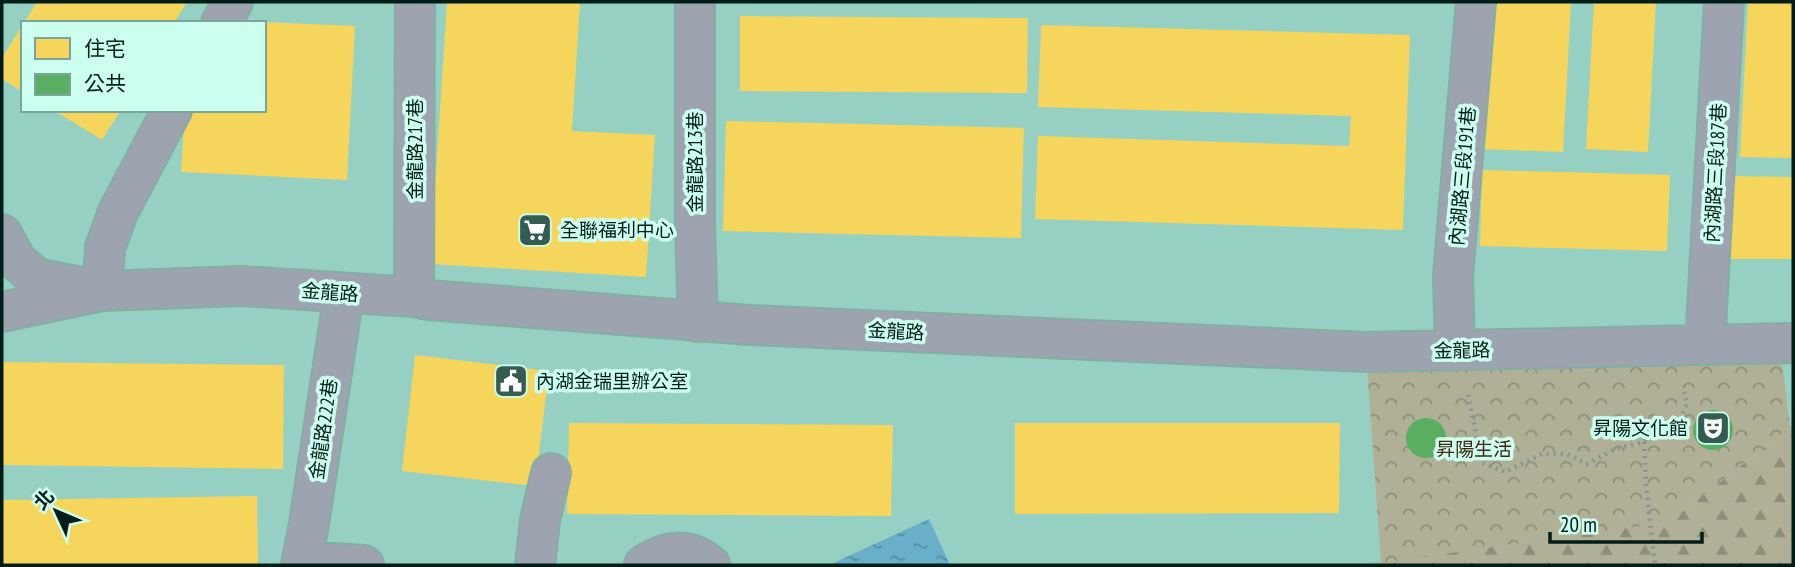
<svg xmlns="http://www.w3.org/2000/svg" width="1795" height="567" viewBox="0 0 1795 567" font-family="'PT Sans Narrow','Noto Sans TC',sans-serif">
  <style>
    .forest { fill: url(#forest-firs) }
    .park { fill: url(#park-crowns) }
    .water { fill: url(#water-ripples) }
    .homes { fill: #f6d55c }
    .public { fill: #5aae61 }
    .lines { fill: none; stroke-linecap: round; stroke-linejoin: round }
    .minor-casing { stroke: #83aea4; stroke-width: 42 }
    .path { stroke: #859498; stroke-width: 4.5; stroke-dasharray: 2 5; stroke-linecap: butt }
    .minor { stroke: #9ea4af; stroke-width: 38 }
    .labels { text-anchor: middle; stroke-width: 7; stroke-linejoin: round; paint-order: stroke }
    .street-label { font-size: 19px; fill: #001d17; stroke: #cdfff1 }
    .poi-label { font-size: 19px; fill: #001d17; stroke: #cdfff1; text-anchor: start }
    .park-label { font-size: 19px; fill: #402612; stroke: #cdfff1 }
  </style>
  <defs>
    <pattern id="forest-firs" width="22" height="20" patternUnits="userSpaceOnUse" patternTransform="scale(1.75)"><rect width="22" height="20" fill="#b0b096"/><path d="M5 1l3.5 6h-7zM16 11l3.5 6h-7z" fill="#8d8f79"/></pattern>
    <pattern id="park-crowns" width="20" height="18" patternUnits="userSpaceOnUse" patternTransform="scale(1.75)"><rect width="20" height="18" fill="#b0b096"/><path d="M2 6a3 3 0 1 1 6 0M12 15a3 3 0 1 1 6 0" fill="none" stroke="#8d8f79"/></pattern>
    <pattern id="water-ripples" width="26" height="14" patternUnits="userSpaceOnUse" patternTransform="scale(1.75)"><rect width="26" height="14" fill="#69afc9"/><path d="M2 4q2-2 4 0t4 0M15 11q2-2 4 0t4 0" fill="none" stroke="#548ea2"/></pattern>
  </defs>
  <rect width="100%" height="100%" fill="#96d0c2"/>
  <path class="forest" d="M 1790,427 L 1793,427 L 1793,565 L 1361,565 L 1669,522 Z"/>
  <path class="park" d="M 1780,344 L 1790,427 L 1669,522 L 1381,563 L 1366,352 Z"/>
  <path class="water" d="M 929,519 L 950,565 L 829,565 Z"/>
  <path class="homes" d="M 37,2 L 187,2 L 174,23 L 24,23 Z
    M 447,2 L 580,2 L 572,131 L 655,135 L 646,277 L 430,264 Z
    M 1488,2 L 1571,2 L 1563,152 L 1480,149 Z
    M 1594,2 L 1656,2 L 1648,152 L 1586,149 Z
    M 1748,2 L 1793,2 L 1793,158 L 1740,157 Z
    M 740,16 L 1028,18 L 1027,93 L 740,91 Z
    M 264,22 L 355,26 L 347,180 L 181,172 L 185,110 L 264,110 Z
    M 23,24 L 23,92 L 2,79 L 2,58 Z
    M 1041,25 L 1410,35 L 1403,230 L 1035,219 L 1038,136 L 1349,146 L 1351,116 L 1038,107 Z
    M 53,110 L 121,110 L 102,140 Z
    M 726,121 L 1024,128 L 1021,238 L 723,231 Z
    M 1482,170 L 1670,175 L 1667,251 L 1480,246 Z
    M 1722,176 L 1793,177 L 1793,259 L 1722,259 Z
    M 415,355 L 549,371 L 535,486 L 402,471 Z
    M 2,362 L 284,365 L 283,469 L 2,465 Z
    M 569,423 L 893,425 L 891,516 L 567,514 Z
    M 1015,423 L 1340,423 L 1339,513 L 1015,514 Z
    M 257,496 L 258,565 L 2,565 L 2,500 Z"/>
  <path class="public" d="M1693 430a20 20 0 1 1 40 0a20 20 0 1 1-40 0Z
    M1406 438a20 20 0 1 1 40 0a20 20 0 1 1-40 0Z"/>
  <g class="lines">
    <g class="minor-casing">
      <path id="minor" d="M 695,2 L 695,227 L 698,322
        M 221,23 L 233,2
        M 2,234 L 16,260 L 36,278 L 86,288
        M 102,291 L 105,248 L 118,212 L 172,110
        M 414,297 L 415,2
        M 2,312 L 102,291 L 241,286 L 414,297 L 428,300 L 750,325 L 1366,352 L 1793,343
        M 1705,345 L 1724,2
        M 1455,351 L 1453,276 L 1476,2
        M 302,561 L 364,565
        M 301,565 L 309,524 L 344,293
        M 535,565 L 540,520 L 551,473
        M 644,565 C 667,550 688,547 710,565"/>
    </g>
    <path class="path" d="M 1468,395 L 1482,463 L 1505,472 L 1542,454 L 1567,454 L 1587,464 L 1615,449 L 1644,442 L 1677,424 L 1687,404 L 1684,392
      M 1644,442 L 1646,484 L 1655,565"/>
    <use href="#minor" class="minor"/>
  </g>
  <defs>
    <g id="supermarket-square" transform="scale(1.75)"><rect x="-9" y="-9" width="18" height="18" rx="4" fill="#345c53" stroke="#cdfff1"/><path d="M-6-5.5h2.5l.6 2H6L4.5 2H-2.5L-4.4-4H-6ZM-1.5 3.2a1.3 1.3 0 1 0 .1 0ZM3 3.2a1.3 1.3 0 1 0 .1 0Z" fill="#fff"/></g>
    <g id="civic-square" transform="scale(1.75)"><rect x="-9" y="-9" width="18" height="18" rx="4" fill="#345c53" stroke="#cdfff1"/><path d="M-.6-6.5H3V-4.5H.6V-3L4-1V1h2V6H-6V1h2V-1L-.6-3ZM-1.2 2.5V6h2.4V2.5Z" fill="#fff"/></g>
    <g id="theatre-square" transform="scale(1.75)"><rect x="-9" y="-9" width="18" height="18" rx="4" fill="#345c53" stroke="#cdfff1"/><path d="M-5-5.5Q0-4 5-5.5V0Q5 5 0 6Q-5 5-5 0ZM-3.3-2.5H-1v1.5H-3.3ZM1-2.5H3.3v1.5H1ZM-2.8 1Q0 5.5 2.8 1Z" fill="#fff"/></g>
  </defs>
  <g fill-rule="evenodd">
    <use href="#supermarket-square" x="535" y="230"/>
    <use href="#civic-square" x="511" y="381"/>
    <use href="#theatre-square" x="1713" y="428"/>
  </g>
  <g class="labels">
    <g class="street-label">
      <text transform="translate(415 149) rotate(-90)" y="7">金龍路217巷</text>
      <text transform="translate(695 162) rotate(-90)" y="7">金龍路213巷</text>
      <text transform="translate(1715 173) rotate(-87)" y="7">內湖路三段187巷</text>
      <text transform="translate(1462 176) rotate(-85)" y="7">內湖路三段191巷</text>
      <text transform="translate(330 292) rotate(4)" y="7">金龍路</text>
      <text transform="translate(896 331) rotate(3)" y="7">金龍路</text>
      <text transform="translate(1462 350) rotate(-1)" y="7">金龍路</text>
      <text transform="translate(323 429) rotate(-82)" y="7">金龍路222巷</text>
    </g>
    <g class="poi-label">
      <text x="560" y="237">全聯福利中心</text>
      <text x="536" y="388">內湖金瑞里辦公室</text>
      <text x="1688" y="435" text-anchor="end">昇陽文化館</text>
    </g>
    <g class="park-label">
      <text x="1474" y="456">昇陽生活</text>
    </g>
  </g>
  <rect width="1795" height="567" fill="none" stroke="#001d17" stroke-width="7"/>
  <rect x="21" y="21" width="245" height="91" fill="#cdfff1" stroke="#7ba59a" stroke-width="2"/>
  <rect x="35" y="38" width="35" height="21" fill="#f6d55c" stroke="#7ba59a" stroke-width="2"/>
  <text x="84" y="56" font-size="21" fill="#001d17">住宅</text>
  <rect x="35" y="74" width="35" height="21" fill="#5aae61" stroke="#7ba59a" stroke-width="2"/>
  <text x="84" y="91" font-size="21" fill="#001d17">公共</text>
  <g transform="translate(56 511) rotate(314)" stroke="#cdfff1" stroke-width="5" paint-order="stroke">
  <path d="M0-5L12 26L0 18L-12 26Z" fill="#001d17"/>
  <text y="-10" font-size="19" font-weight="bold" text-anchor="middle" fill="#001d17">北</text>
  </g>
  <path d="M1550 532v10h152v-10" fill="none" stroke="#001d17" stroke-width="3.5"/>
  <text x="1560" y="532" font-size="21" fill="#001d17" stroke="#cdfff1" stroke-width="5" paint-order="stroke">20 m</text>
</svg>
